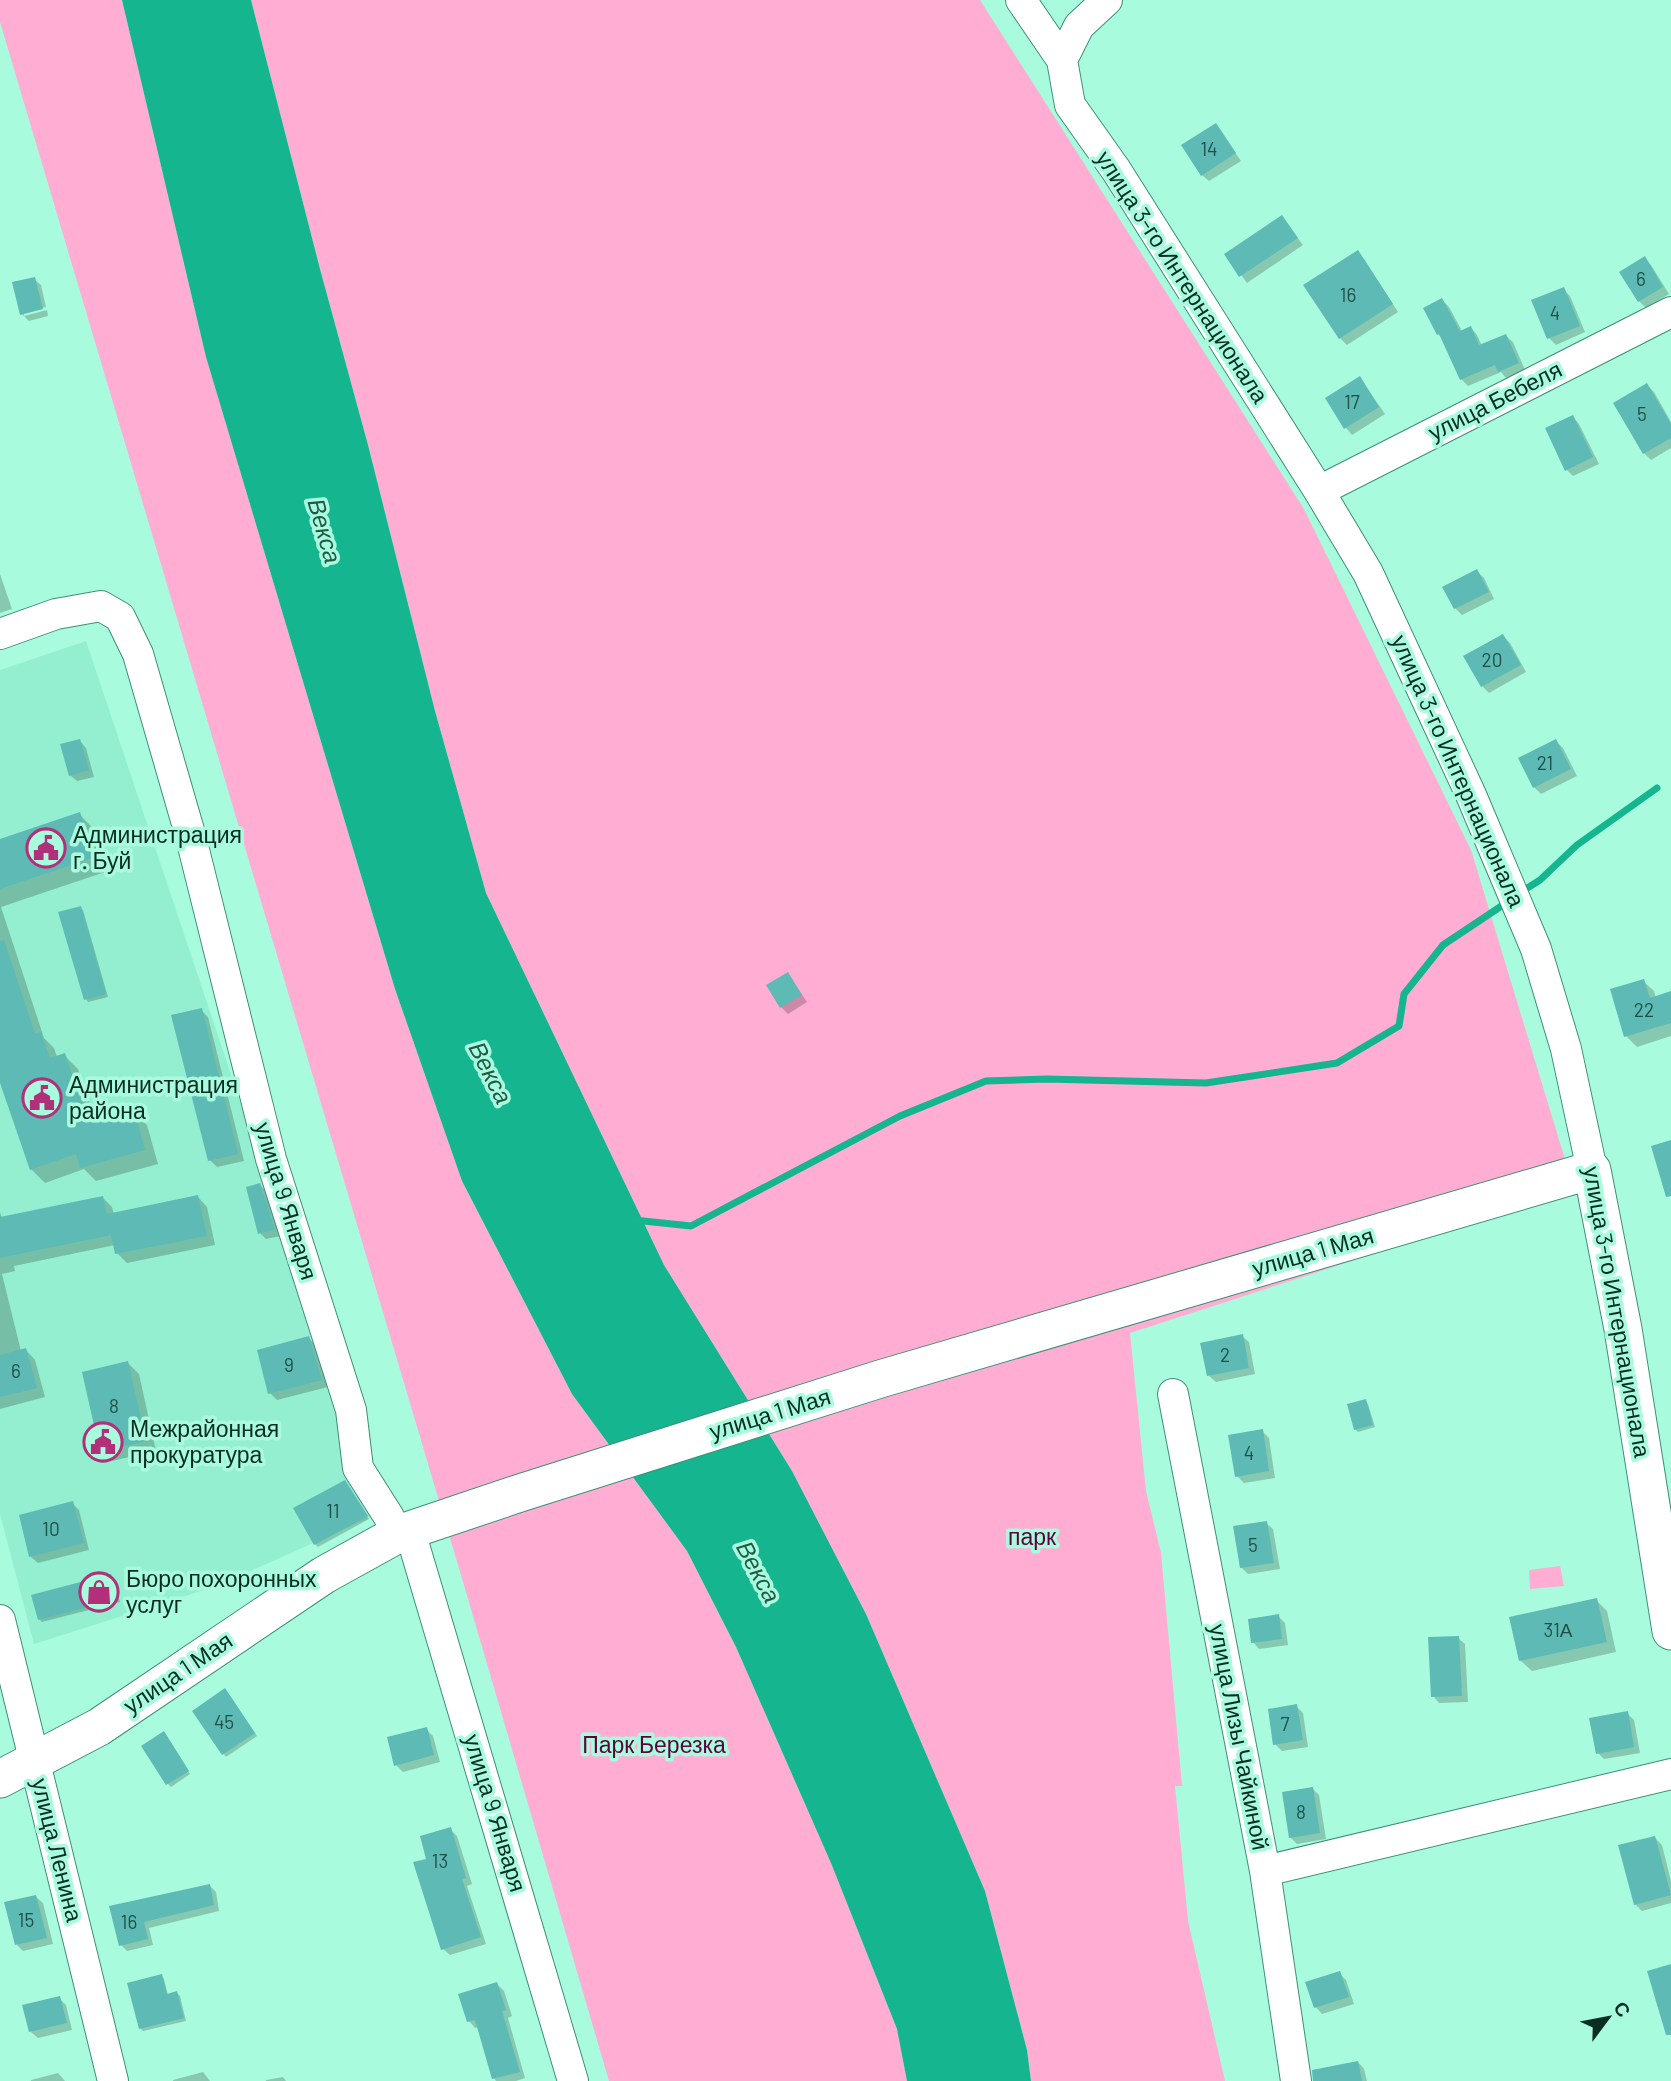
<svg xmlns="http://www.w3.org/2000/svg" width="1671" height="2081" viewBox="0 0 1671 2081" font-family="Barlow,sans-serif">
  <style>
    .built { fill: #94efd0 }
    .green { fill: #ffadd3 }
    .water { fill: #14b58f }
    .shadow { fill: #0003 }
    .lines { fill: none; stroke-linecap: round; stroke-linejoin: round }
    .stream { stroke: #14b58f; stroke-width: 7 }
    .building { fill: #5dbab4 }
    .minor-casing { stroke: #3e8f76; stroke-width: 32 }
    .major-casing { stroke: #3e8f76; stroke-width: 39 }
    .minor { stroke: #fff; stroke-width: 30 }
    .major { stroke: #fff; stroke-width: 37 }
    .labels { text-anchor: middle; stroke-width: 7; stroke-linejoin: round; paint-order: stroke }
    .number-label { font-size: 19px; fill: #205148 }
    .street-label { font-size: 23px; fill: #0b2e24; stroke: #a9fbde }
    .poi-label { font-size: 23px; fill: #0b2e24; stroke: #a9fbde; text-anchor: start }
    .park-label { font-size: 23px; fill: #5e023c; stroke: #a9fbde }
    .water-label { font-size: 24px; font-style: italic; fill: #215948; stroke: #a9fbde }
  </style>
  <rect width="100%" height="100%" fill="#a9fbde"/>
  <path class="built" d="M 86,641 L 378,1514 L 217,1586 L 34,1644 L 0,1514 L 0,670 Z"/>
  <path class="green" d="M 0,0 L 122,0 L 206,357 L 395,989 L 462,1181 L 572,1394 L 687,1551 L 736,1647 L 831,1863 L 897,2029 L 907,2081 L 609,2081 L 461,1575 L 0,22 Z
    M 251,0 L 980,0 L 1304,509 L 1471,850 L 1574,1189 L 1130,1333 L 1146,1491 L 1161,1553 L 1182,1786 L 1175,1786 L 1188,1921 L 1225,2081 L 1031,2081 L 1027,2050 L 985,1891 L 866,1614 L 792,1471 L 664,1265 L 486,893 L 435,711 L 368,445 L 320,269 Z
    M 1560,1566 L 1564,1586 L 1530,1589 L 1529,1570 Z"/>
  <path class="water" d="M 122,0 L 251,0 L 320,269 L 368,445 L 435,711 L 486,893 L 664,1265 L 792,1471 L 866,1614 L 985,1891 L 1027,2050 L 1031,2081 L 907,2081 L 897,2029 L 831,1863 L 736,1647 L 687,1551 L 572,1394 L 462,1181 L 395,989 L 206,357 Z"/>
  <path class="shadow" d="M 1216,125 L 1241,161 L 1209,181 L 1202,175 Z
    M 1282,217 L 1303,245 L 1247,283 L 1226,254 Z
    M 1357,252 L 1364,259 L 1398,312 L 1347,345 L 1340,338 Z
    M 1644,259 L 1651,265 L 1669,294 L 1646,308 L 1639,301 L 1622,272 Z
    M 34,279 L 41,285 L 46,307 L 24,312 L 24,316 L 47,310 L 48,316 L 29,321 L 22,314 Z
    M 1563,289 L 1570,296 L 1585,332 L 1556,345 L 1549,338 Z
    M 1442,300 L 1449,307 L 1462,331 L 1471,328 L 1477,335 L 1482,346 L 1506,336 L 1513,342 L 1525,370 L 1506,378 L 1501,372 L 1468,386 L 1461,379 L 1444,340 L 1438,334 Z
    M 1360,378 L 1385,414 L 1352,435 L 1346,428 Z
    M 1647,385 L 1654,392 L 1671,422 L 1671,448 L 1651,460 L 1644,453 Z
    M 1573,417 L 1579,424 L 1599,464 L 1573,476 L 1567,470 Z
    M 1477,571 L 1484,578 L 1494,599 L 1462,615 L 1455,608 L 1445,587 Z
    M 0,574 L 12,609 L 0,613 Z
    M 1503,636 L 1510,643 L 1526,672 L 1489,693 L 1482,686 Z
    M 80,741 L 86,748 L 94,777 L 77,781 L 70,775 Z
    M 1556,741 L 1563,748 L 1577,776 L 1541,794 L 1534,787 Z
    M 79,814 L 93,828 L 108,871 L 1,907 L 44,1038 L 54,1048 L 57,1057 L 64,1055 L 78,1069 L 96,1122 L 133,1111 L 147,1125 L 158,1164 L 96,1181 L 84,1169 L 45,1183 L 31,1169 L 0,1077 L 0,841 Z
    M 80,907 L 83,910 L 108,997 L 88,1002 L 86,999 Z
    M 788,974 L 807,1002 L 788,1014 L 781,1007 Z
    M 1643,981 L 1654,991 L 1656,998 L 1671,993 L 1671,1036 L 1637,1047 L 1626,1036 Z
    M 201,1010 L 208,1017 L 244,1161 L 217,1167 L 210,1160 Z
    M 260,1185 L 267,1192 L 281,1236 L 266,1239 L 260,1233 Z
    M 198,1197 L 207,1207 L 215,1245 L 127,1263 L 117,1253 L 115,1245 L 14,1266 L 15,1271 L 2,1274 L 21,1351 L 26,1350 L 35,1360 L 45,1397 L 0,1409 L 0,1212 L 2,1218 L 103,1198 L 112,1207 L 114,1214 Z
    M 1242,1336 L 1249,1342 L 1255,1374 L 1216,1382 L 1209,1376 Z
    M 309,1338 L 315,1345 L 328,1387 L 277,1400 L 270,1393 Z
    M 128,1363 L 139,1374 L 156,1451 L 112,1461 L 102,1451 Z
    M 1365,1401 L 1368,1404 L 1375,1427 L 1358,1432 L 1355,1429 Z
    M 1262,1431 L 1269,1438 L 1275,1478 L 1244,1483 L 1237,1476 Z
    M 347,1485 L 369,1519 L 318,1547 L 315,1544 Z
    M 72,1503 L 79,1510 L 89,1550 L 38,1563 L 31,1557 L 21,1516 Z
    M 1266,1523 L 1273,1529 L 1280,1569 L 1248,1574 L 1241,1567 Z
    M 111,1576 L 114,1579 L 120,1602 L 42,1622 L 39,1619 Z
    M 1596,1600 L 1607,1611 L 1616,1652 L 1532,1671 L 1521,1661 L 1512,1619 Z
    M 1278,1616 L 1285,1623 L 1288,1645 L 1259,1649 L 1253,1642 Z
    M 1458,1638 L 1465,1644 L 1468,1702 L 1439,1703 L 1433,1696 Z
    M 228,1693 L 257,1736 L 226,1757 L 194,1711 Z
    M 1296,1706 L 1303,1713 L 1308,1747 L 1282,1751 L 1275,1744 Z
    M 1627,1713 L 1634,1720 L 1640,1753 L 1604,1759 L 1598,1753 Z
    M 426,1729 L 433,1736 L 440,1762 L 403,1772 L 396,1765 Z
    M 166,1736 L 190,1774 L 171,1787 L 168,1784 Z
    M 1312,1788 L 1319,1795 L 1326,1839 L 1297,1844 L 1290,1837 Z
    M 450,1829 L 457,1836 L 472,1884 L 467,1886 L 486,1944 L 450,1955 L 443,1949 L 428,1860 Z
    M 1655,1838 L 1662,1845 L 1671,1881 L 1671,1903 L 1642,1911 L 1635,1904 Z
    M 210,1886 L 216,1892 L 219,1911 L 149,1928 L 153,1945 L 127,1951 L 121,1945 L 111,1907 Z
    M 36,1897 L 43,1903 L 53,1944 L 23,1951 L 17,1945 Z
    M 1339,1973 L 1346,1980 L 1354,2004 L 1322,2014 L 1316,2007 Z
    M 161,1976 L 164,1979 L 168,1995 L 177,1993 L 180,1996 L 186,2021 L 143,2031 L 140,2028 Z
    M 497,1984 L 504,1991 L 512,2016 L 508,2018 L 525,2078 L 516,2081 L 496,2081 L 494,2078 L 479,2027 L 475,2028 L 469,2021 Z
    M 59,1998 L 66,2005 L 72,2030 L 38,2038 L 31,2032 Z
    M 1358,2062 L 1364,2069 L 1367,2081 L 1326,2081 Z
    M 203,2072 L 210,2081 L 173,2081 L 173,2080 Z
    M 58,2073 L 65,2081 L 31,2081 L 31,2080 Z
    M 283,2077 L 286,2081 L 266,2081 L 266,2080 Z"/>
  <g class="lines">
    <path class="stream" d="M 1518,894 L 1540,880 L 1577,845 L 1657,788
      M 634,1220 L 691,1226 L 900,1116 L 986,1081 L 1046,1079 L 1206,1083 L 1337,1063 L 1399,1026 L 1404,994 L 1443,945 L 1509,901"/>
  </g>
  <path class="building" d="M 1216,123 L 1236,153 L 1201,176 L 1181,145 Z
    M 1282,215 L 1298,238 L 1239,277 L 1224,254 Z
    M 1358,250 L 1393,304 L 1339,339 L 1303,285 Z
    M 1645,256 L 1663,287 L 1638,302 L 1619,272 Z
    M 35,277 L 43,309 L 20,315 L 12,282 Z
    M 1564,287 L 1580,326 L 1547,339 L 1531,300 Z
    M 1442,298 L 1460,331 L 1471,326 L 1479,345 L 1506,334 L 1519,363 L 1498,372 L 1495,365 L 1460,380 L 1439,334 L 1437,335 L 1423,308 Z
    M 1360,376 L 1379,407 L 1344,429 L 1325,398 Z
    M 1647,383 L 1671,424 L 1671,438 L 1643,454 L 1613,403 Z
    M 1573,415 L 1593,457 L 1565,471 L 1545,428 Z
    M 1477,569 L 1489,592 L 1454,609 L 1442,587 Z
    M 1503,634 L 1521,665 L 1481,687 L 1463,656 Z
    M 80,739 L 89,770 L 69,776 L 60,744 Z
    M 1556,739 L 1571,769 L 1533,788 L 1518,758 Z
    M 80,812 L 95,857 L 0,889 L 0,839 Z
    M 81,906 L 106,994 L 84,1000 L 58,912 Z
    M 4,940 L 35,1034 L 41,1032 L 50,1058 L 65,1053 L 88,1122 L 134,1109 L 145,1150 L 80,1168 L 76,1154 L 30,1170 L 0,1083 L 0,941 Z
    M 788,972 L 802,995 L 780,1008 L 766,985 Z
    M 1644,979 L 1650,998 L 1671,991 L 1671,1023 L 1624,1037 L 1610,989 Z
    M 202,1008 L 238,1154 L 208,1161 L 171,1015 Z
    M 1671,1140 L 1671,1196 L 1666,1197 L 1651,1146 Z
    M 260,1183 L 275,1229 L 258,1234 L 246,1187 Z
    M 198,1195 L 207,1236 L 115,1254 L 111,1235 L 0,1258 L 0,1217 L 103,1196 L 107,1214 Z
    M 1243,1334 L 1249,1368 L 1207,1376 L 1200,1343 Z
    M 309,1336 L 322,1380 L 268,1394 L 257,1350 Z
    M 26,1348 L 37,1388 L 0,1397 L 0,1355 Z
    M 128,1361 L 146,1441 L 100,1452 L 82,1372 Z
    M 1366,1399 L 1373,1425 L 1354,1430 L 1347,1404 Z
    M 1263,1429 L 1269,1471 L 1235,1477 L 1228,1435 Z
    M 345,1480 L 368,1516 L 314,1545 L 293,1508 Z
    M 73,1501 L 84,1543 L 29,1557 L 19,1515 Z
    M 1267,1521 L 1274,1563 L 1240,1568 L 1233,1526 Z
    M 111,1574 L 118,1599 L 38,1620 L 31,1595 Z
    M 1597,1598 L 1607,1642 L 1519,1661 L 1509,1617 Z
    M 1279,1614 L 1282,1639 L 1251,1643 L 1248,1619 Z
    M 1459,1636 L 1462,1696 L 1431,1697 L 1428,1637 Z
    M 225,1688 L 255,1733 L 222,1755 L 192,1711 Z
    M 1297,1704 L 1303,1740 L 1273,1745 L 1268,1709 Z
    M 1628,1711 L 1634,1747 L 1596,1754 L 1589,1718 Z
    M 427,1727 L 434,1755 L 394,1766 L 387,1737 Z
    M 164,1731 L 189,1771 L 166,1785 L 141,1746 Z
    M 1313,1787 L 1320,1833 L 1289,1838 L 1282,1792 Z
    M 451,1827 L 466,1878 L 462,1879 L 481,1937 L 441,1950 L 413,1862 L 426,1859 L 420,1836 Z
    M 1655,1836 L 1671,1895 L 1634,1905 L 1618,1845 Z
    M 210,1884 L 214,1905 L 144,1922 L 148,1939 L 119,1946 L 109,1906 Z
    M 36,1895 L 47,1938 L 15,1945 L 4,1902 Z
    M 1671,1964 L 1671,2035 L 1666,2035 L 1647,1971 Z
    M 1340,1971 L 1349,1997 L 1314,2008 L 1305,1982 Z
    M 162,1974 L 167,1994 L 177,1991 L 184,2018 L 139,2029 L 127,1983 Z
    M 497,1982 L 506,2010 L 502,2011 L 520,2072 L 492,2079 L 475,2020 L 467,2022 L 458,1994 Z
    M 60,1996 L 67,2023 L 29,2032 L 22,2005 Z
    M 1358,2061 L 1362,2081 L 1313,2081 L 1312,2070 Z"/>
  <g class="lines">
    <g class="minor-casing">
      <path id="minor" d="M 1021,0 L 1062,60 L 1070,105 L 1116,170 L 1319,491 L 1368,573 L 1471,795 L 1536,949 L 1566,1049 L 1592,1170
        M 1062,60 L 1079,26 L 1107,0
        M 1319,491 L 1671,312
        M 0,634 L 56,614 L 101,606 L 120,617 L 138,654 L 190,834 L 271,1159 L 351,1410 L 358,1468 L 389,1517
        M 1173,1394 L 1265,1871 L 1296,2081
        M 414,1545 L 573,2081
        M 0,1620 L 113,2081
        M 1265,1871 L 1671,1774"/>
    </g>
    <g class="major-casing">
      <path id="major" d="M 0,1779 L 99,1727 L 324,1575 L 398,1534 L 520,1493 L 880,1379 L 1592,1170 L 1623,1329 L 1671,1631"/>
    </g>
    <use href="#minor" class="minor"/>
    <use href="#major" class="major"/>
  </g>
  <defs>
    <g id="civic-ring" transform="scale(2.0125)"><circle r="9.5" fill="#a9fbde" stroke="#b2307a" stroke-width="1.5"/><path d="M-.6-6.5H3V-4.5H.6V-3L4-1V1h2V6H-6V1h2V-1L-.6-3ZM-1.2 2.5V6h2.4V2.5Z" fill="#b2307a"/></g>
    <g id="shop-ring" transform="scale(2.0125)"><circle r="9.5" fill="#a9fbde" stroke="#b2307a" stroke-width="1.5"/><path d="M-5-2.5h2.3a2.7 3.5 0 0 1 5.4 0H5L5.5 6h-11ZM-1.5-2.5h3a1.5 2.3 0 0 0-3 0Z" fill="#b2307a"/></g>
  </defs>
  <g fill-rule="evenodd">
    <use href="#civic-ring" x="46" y="848"/>
    <use href="#civic-ring" x="42" y="1098"/>
    <use href="#civic-ring" x="103" y="1442"/>
    <use href="#shop-ring" x="99" y="1592"/>
  </g>
  <g class="labels">
    <g class="number-label">
      <text x="1209" y="156">14</text>
      <text x="1641" y="286">6</text>
      <text x="1348" y="302">16</text>
      <text x="1555" y="320">4</text>
      <text x="1352" y="409">17</text>
      <text x="1642" y="421">5</text>
      <text x="1492" y="667">20</text>
      <text x="1545" y="770">21</text>
      <text x="1644" y="1017">22</text>
      <text x="1225" y="1362">2</text>
      <text x="289" y="1372">9</text>
      <text x="16" y="1378">6</text>
      <text x="114" y="1413">8</text>
      <text x="1249" y="1460">4</text>
      <text x="333" y="1518">11</text>
      <text x="51" y="1536">10</text>
      <text x="1253" y="1552">5</text>
      <text x="1558" y="1637">31А</text>
      <text x="224" y="1729">45</text>
      <text x="1285" y="1731">7</text>
      <text x="1301" y="1819">8</text>
      <text x="440" y="1868">13</text>
      <text x="26" y="1927">15</text>
      <text x="129" y="1929">16</text>
    </g>
    <g class="street-label">
      <text transform="translate(1182 277) rotate(57)" y="8">улица 3-го Интернационала</text>
      <text transform="translate(1495 401) rotate(-27)" y="8">улица Бебеля</text>
      <text transform="translate(1458 771) rotate(66)" y="8">улица 3-го Интернационала</text>
      <text transform="translate(286 1201) rotate(73)" y="8">улица 9 Января</text>
      <text transform="translate(1313 1252) rotate(-16)" y="8">улица 1 Мая</text>
      <text transform="translate(1617 1312) rotate(80)" y="8">улица 3-го Интернационала</text>
      <text transform="translate(770 1414) rotate(-17)" y="8">улица 1 Мая</text>
      <text transform="translate(178 1673) rotate(-34)" y="8">улица 1 Мая</text>
      <text transform="translate(1239 1737) rotate(79)" y="8">улица Лизы Чайкиной</text>
      <text transform="translate(495 1813) rotate(73)" y="8">улица 9 Января</text>
      <text transform="translate(57 1850) rotate(76)" y="8">улица Ленина</text>
    </g>
    <g class="poi-label">
      <text x="73" y="843">Администрация<tspan x="73" dy="26">г. Буй</tspan></text>
      <text x="69" y="1093">Администрация<tspan x="69" dy="26">района</tspan></text>
      <text x="130" y="1437">Межрайонная<tspan x="130" dy="26">прокуратура</tspan></text>
      <text x="126" y="1587">Бюро похоронных<tspan x="126" dy="26">услуг</tspan></text>
    </g>
    <g class="park-label">
      <text x="1032" y="1545">парк</text>
      <text x="654" y="1753">Парк Березка</text>
    </g>
    <g class="water-label">
      <text transform="translate(324 531) rotate(74)" y="8">Векса</text>
      <text transform="translate(490 1073) rotate(63)" y="8">Векса</text>
      <text transform="translate(758 1572) rotate(62)" y="8">Векса</text>
    </g>
  </g>
  <g transform="translate(1608 2018) rotate(58)" stroke="#a9fbde" stroke-width="5" paint-order="stroke">
  <path d="M0-5L12 26L0 18L-12 26Z" fill="#0b2e24"/>
  <text y="-10" font-size="19" font-weight="bold" text-anchor="middle" fill="#0b2e24">С</text>
  </g>
</svg>
